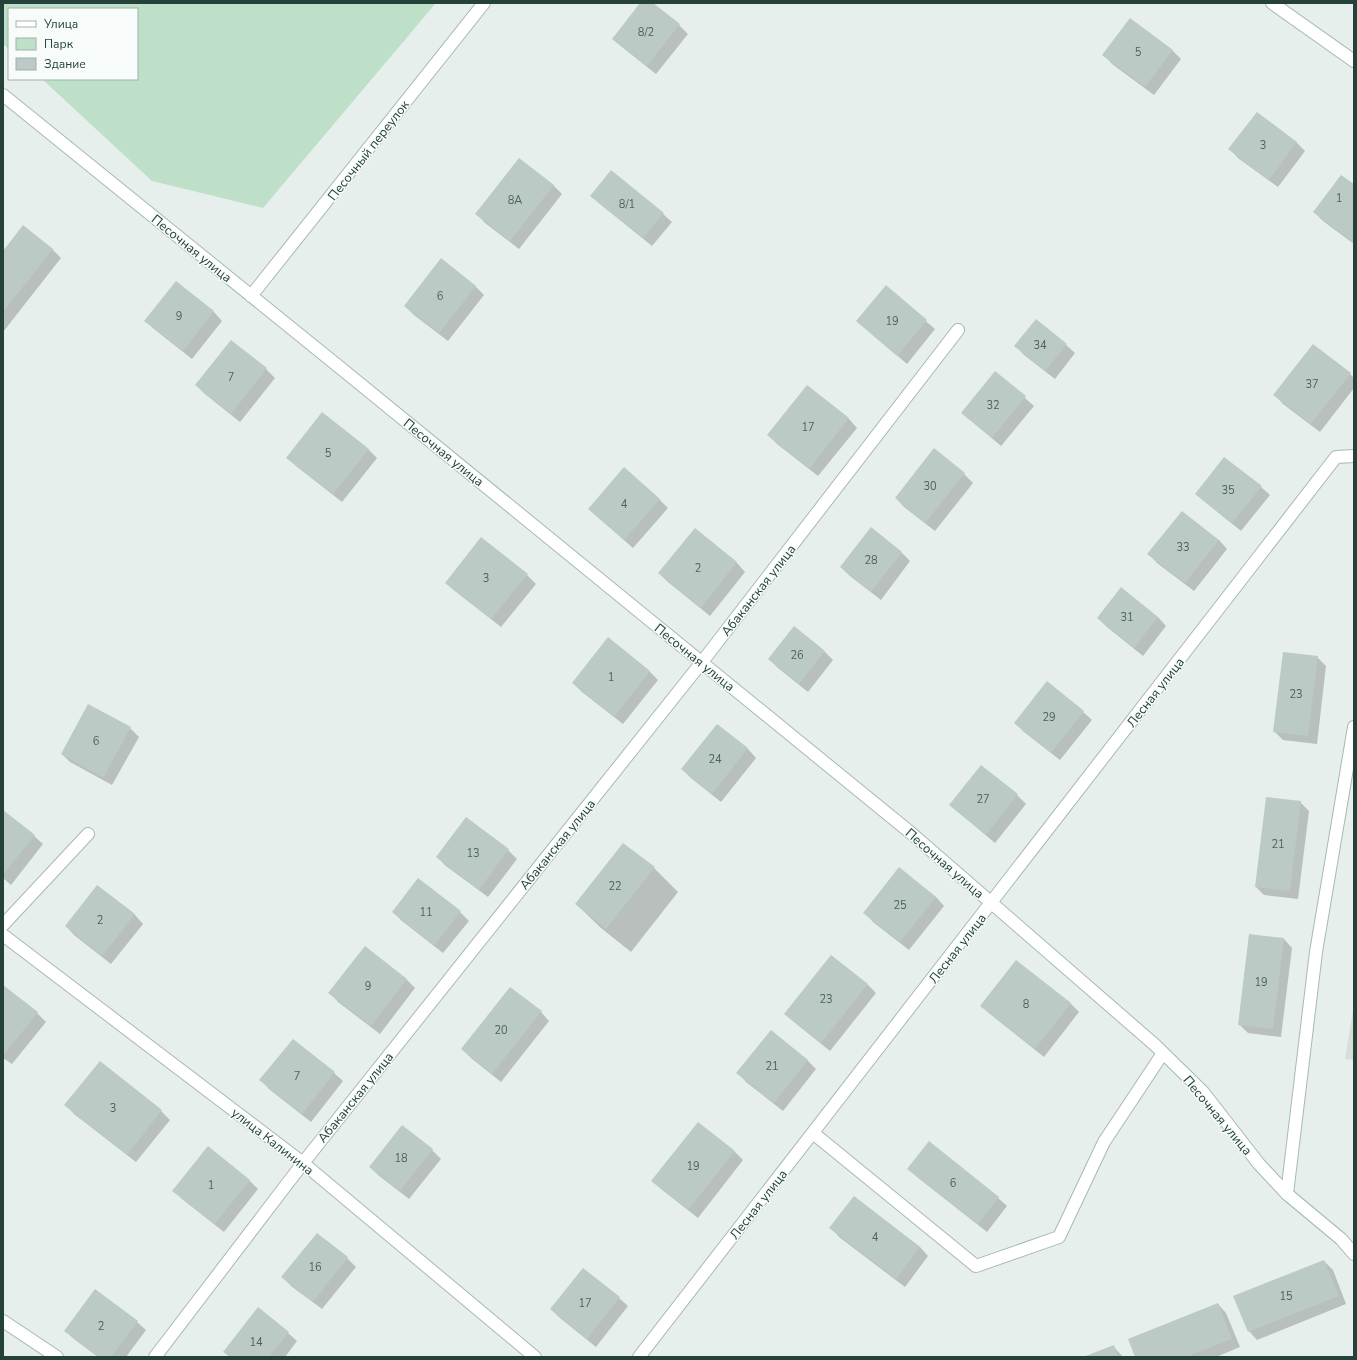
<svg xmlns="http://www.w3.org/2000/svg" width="1357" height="1360" viewBox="0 0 1357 1360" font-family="'Nunito Sans',sans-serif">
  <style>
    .built { fill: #d4dfda }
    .green { fill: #bfe0c8 }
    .shadow { fill: #0003 }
    .building { fill: #bbcac4 }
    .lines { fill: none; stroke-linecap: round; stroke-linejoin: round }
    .lane-casing { stroke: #a8b8b2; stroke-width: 14 }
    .street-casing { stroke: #a8b8b2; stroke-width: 14 }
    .lane { stroke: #fff; stroke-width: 12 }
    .street { stroke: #fff; stroke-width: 12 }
    .labels { text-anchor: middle; stroke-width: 3; stroke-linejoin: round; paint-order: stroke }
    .number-label { font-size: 11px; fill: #4a645c }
    .street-label { font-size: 13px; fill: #24423a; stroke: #f7fbf9 }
  </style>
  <rect width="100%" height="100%" fill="#e6efeb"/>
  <path class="built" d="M 1354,1005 L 1354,1060 L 1345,1059 Z"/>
  <path class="green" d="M 3,3 L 436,3 L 263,208 L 152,181 L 42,79 L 137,79 L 137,9 L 9,9 L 9,49 L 3,44 Z"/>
  <path class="shadow" d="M 642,3 L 651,3 L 679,25 L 688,34 L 656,74 L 622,47 L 613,39 Z
    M 1172,50 L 1181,59 L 1154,95 L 1112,64 L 1104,55 Z
    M 1296,142 L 1305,151 L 1278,187 L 1238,158 L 1230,149 Z
    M 519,159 L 554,186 L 562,194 L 519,249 L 485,223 L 477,214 Z
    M 1354,186 L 1354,244 L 1323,221 L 1314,212 Z
    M 591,196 L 663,214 L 672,222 L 652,246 L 600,204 Z
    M 52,249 L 61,258 L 3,332 L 3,253 Z
    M 176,282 L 214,312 L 222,321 L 192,359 L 154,329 L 146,321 Z
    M 475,286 L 484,295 L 448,341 L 414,315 L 405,306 Z
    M 886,287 L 935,329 L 907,364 L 857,321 Z
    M 231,341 L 266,369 L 275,378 L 240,422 L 205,394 L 196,385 Z
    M 1066,345 L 1075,353 L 1055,379 L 1024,355 L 1016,346 Z
    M 995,372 L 1034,406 L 1001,446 L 962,413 Z
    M 1350,374 L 1354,378 L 1354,388 L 1320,432 L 1283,404 L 1275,395 Z
    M 807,386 L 849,419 L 857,428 L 818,476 L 777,444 L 768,435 Z
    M 368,449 L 377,458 L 342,502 L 296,466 L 288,458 Z
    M 964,474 L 973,483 L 935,531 L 904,507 L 896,498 Z
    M 1261,487 L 1270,495 L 1241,531 L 1205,502 L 1196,494 Z
    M 659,499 L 668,508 L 633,548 L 598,517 Z
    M 695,529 L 737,563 L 745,572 L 710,616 L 668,582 L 659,573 Z
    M 871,529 L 902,553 L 910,561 L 881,600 L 850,576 L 841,567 Z
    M 1219,540 L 1227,549 L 1194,591 L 1157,563 L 1149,554 Z
    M 527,575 L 536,584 L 501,627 L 455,591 L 446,583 Z
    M 1158,617 L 1166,626 L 1143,656 L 1107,627 L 1098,618 Z
    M 794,628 L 825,652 L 833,660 L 808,692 L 778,668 L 769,659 Z
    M 608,639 L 650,672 L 658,680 L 623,724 L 582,692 L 573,683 Z
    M 1317,657 L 1326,666 L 1317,744 L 1283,740 L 1274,731 Z
    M 1047,683 L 1083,712 L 1092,720 L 1060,760 L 1024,732 L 1015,723 Z
    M 717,725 L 748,749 L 756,758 L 721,802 L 691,778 L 682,769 Z
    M 130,728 L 139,737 L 112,785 L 70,762 L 62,754 Z
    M 981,766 L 1017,795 L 1026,804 L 995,843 L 950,805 Z
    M 1300,802 L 1309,811 L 1298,899 L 1264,895 L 1256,887 Z
    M 3,811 L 34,836 L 43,844 L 11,885 L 3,878 Z
    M 466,819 L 508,850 L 517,859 L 488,897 L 446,866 L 437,857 Z
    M 654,868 L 678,892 L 631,952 L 601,928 L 576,904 Z
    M 900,869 L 936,897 L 944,906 L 909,950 L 873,922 L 865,913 Z
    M 419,880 L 460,912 L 469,921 L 443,953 L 402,921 L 393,912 Z
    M 98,886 L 135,915 L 143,924 L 111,964 L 74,935 L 66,926 Z
    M 1284,939 L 1292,948 L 1281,1037 L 1248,1033 L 1239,1024 Z
    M 365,947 L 407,980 L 415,988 L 380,1034 L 338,1002 L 330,993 Z
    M 1016,961 L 1071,1004 L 1079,1012 L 1044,1057 L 990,1014 L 981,1005 Z
    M 867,984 L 876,993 L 830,1051 L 794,1022 L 785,1014 Z
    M 3,986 L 37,1013 L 46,1022 L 12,1064 L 3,1058 Z
    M 541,1012 L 549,1021 L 501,1082 L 471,1058 L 462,1049 Z
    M 807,1060 L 816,1069 L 783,1111 L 746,1082 L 738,1073 Z
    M 100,1062 L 161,1111 L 170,1120 L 136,1162 L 74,1114 L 66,1105 Z
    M 334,1073 L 343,1081 L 311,1122 L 269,1089 L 261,1080 Z
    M 698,1123 L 735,1152 L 743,1160 L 698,1218 L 661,1189 L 653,1181 Z
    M 402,1126 L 432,1150 L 441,1159 L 409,1199 L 378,1175 L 370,1167 Z
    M 909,1169 L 998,1198 L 1007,1206 L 987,1232 L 917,1177 Z
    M 250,1181 L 258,1189 L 224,1232 L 182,1199 L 174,1191 Z
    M 854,1197 L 920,1247 L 928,1256 L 905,1287 L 839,1237 L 831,1228 Z
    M 317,1234 L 347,1258 L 356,1267 L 322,1309 L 291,1286 L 283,1277 Z
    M 1324,1261 L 1333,1270 L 1346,1304 L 1257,1340 L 1249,1331 Z
    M 619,1298 L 628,1306 L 596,1347 L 560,1318 L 551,1309 Z
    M 1218,1304 L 1226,1313 L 1240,1347 L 1216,1357 L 1136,1357 Z
    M 137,1322 L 146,1330 L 126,1357 L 98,1357 L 74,1339 L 65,1330 Z
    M 288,1333 L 297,1341 L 285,1357 L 230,1357 L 224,1351 Z
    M 1113,1346 L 1123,1357 L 1086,1357 Z"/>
  <path class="building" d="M 640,3 L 653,3 L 680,24 L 647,66 L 612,39 Z
    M 1130,18 L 1173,50 L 1145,87 L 1102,55 Z
    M 1257,112 L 1297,142 L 1269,180 L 1228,149 Z
    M 519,158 L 554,185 L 510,241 L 475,214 Z
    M 611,170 L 664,213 L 643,238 L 590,196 Z
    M 1341,175 L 1354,184 L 1354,243 L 1313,212 Z
    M 23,225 L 53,249 L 3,312 L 3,251 Z
    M 441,258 L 476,286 L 439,333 L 404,306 Z
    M 176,281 L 214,311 L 183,351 L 144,321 Z
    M 886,285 L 927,320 L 897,356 L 856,321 Z
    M 1036,319 L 1067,344 L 1045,371 L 1014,346 Z
    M 231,340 L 267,368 L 231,414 L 195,385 Z
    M 1313,344 L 1351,373 L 1311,424 L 1273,395 Z
    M 995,371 L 1026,396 L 992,438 L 961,413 Z
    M 807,385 L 849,418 L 809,469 L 767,435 Z
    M 322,412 L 369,449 L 333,494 L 286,458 Z
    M 934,448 L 965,473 L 925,523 L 895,498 Z
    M 1224,457 L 1262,486 L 1232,523 L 1195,494 Z
    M 624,467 L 660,499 L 624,540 L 588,509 Z
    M 1182,511 L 1219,540 L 1185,583 L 1147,554 Z
    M 871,527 L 902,552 L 871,592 L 840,567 Z
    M 695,528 L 737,562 L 701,608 L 658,573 Z
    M 481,537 L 528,574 L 491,619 L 445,583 Z
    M 1121,587 L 1158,617 L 1134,648 L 1097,618 Z
    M 794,626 L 825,651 L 799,684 L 768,659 Z
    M 608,637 L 650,671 L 614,717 L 572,683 Z
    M 1283,652 L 1318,656 L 1308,736 L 1273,732 Z
    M 1047,681 L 1084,711 L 1051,753 L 1014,723 Z
    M 88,704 L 131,727 L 103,778 L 61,754 Z
    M 717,724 L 748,748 L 712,794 L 681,769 Z
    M 981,765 L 1018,794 L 986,835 L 949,805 Z
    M 1266,797 L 1301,801 L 1290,891 L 1255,887 Z
    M 3,810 L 35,835 L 3,875 Z
    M 466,817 L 509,849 L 479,890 L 436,857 Z
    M 623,843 L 655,867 L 606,929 L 575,904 Z
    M 899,867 L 936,897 L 900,942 L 863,913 Z
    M 418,878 L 461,911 L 434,946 L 392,912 Z
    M 97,885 L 135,914 L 102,956 L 65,926 Z
    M 1249,934 L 1284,938 L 1273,1029 L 1238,1025 Z
    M 365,946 L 407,979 L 371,1026 L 328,993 Z
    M 831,955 L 868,984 L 821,1043 L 784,1014 Z
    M 1016,960 L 1071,1003 L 1035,1049 L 980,1006 Z
    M 3,985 L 38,1012 L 3,1056 Z
    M 510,987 L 542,1011 L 492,1074 L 461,1049 Z
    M 771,1030 L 808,1060 L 774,1103 L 736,1073 Z
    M 293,1039 L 335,1072 L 302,1114 L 259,1080 Z
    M 100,1061 L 162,1110 L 127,1155 L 64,1105 Z
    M 698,1122 L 735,1151 L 688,1210 L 651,1181 Z
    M 402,1125 L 433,1149 L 400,1191 L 369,1167 Z
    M 929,1141 L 999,1197 L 978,1224 L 907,1169 Z
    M 208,1146 L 250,1180 L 215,1224 L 172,1191 Z
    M 854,1196 L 920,1247 L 896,1279 L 829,1228 Z
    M 317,1233 L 348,1257 L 313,1302 L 281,1277 Z
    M 1324,1260 L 1339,1296 L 1248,1332 L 1233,1296 Z
    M 583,1268 L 620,1297 L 587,1339 L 550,1309 Z
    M 95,1289 L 138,1321 L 111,1357 L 99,1357 L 64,1331 Z
    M 1218,1303 L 1232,1339 L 1186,1357 L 1135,1357 L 1128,1339 Z
    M 258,1307 L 289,1332 L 269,1357 L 230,1357 L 223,1352 Z
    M 1114,1345 L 1118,1357 L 1083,1357 Z"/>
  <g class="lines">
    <g class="lane-casing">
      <path id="lane" d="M 3,95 L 343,370 L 911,833 L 1155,1045 L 1203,1092 L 1259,1164 L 1287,1194 L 1341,1239 L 1354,1254
        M 251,296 L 484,3
        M 3,925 L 88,834
        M 3,935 L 303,1163 L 535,1357
        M 813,1133 L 976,1266 L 1059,1237 L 1104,1142 L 1163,1053
        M 3,1321 L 57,1357
        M 155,1357 L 303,1163 L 702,662 L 958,330
        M 639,1357 L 1336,457 L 1354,456"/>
    </g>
    <g class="street-casing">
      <path id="street" d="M 1272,3 L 1354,61
        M 1287,1194 L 1316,952 L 1354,727"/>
    </g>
    <use href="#lane" class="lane"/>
    <use href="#street" class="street"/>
  </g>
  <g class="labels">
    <g class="number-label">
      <text x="646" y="36">8/2</text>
      <text x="1138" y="56">5</text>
      <text x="1263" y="149">3</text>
      <text x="1339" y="202">1</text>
      <text x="515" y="204">8А</text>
      <text x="627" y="208">8/1</text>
      <text x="440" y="300">6</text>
      <text x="179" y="320">9</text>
      <text x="892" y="325">19</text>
      <text x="1040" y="349">34</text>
      <text x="231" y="381">7</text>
      <text x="1312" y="388">37</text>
      <text x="993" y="409">32</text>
      <text x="808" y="431">17</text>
      <text x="328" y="457">5</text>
      <text x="930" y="490">30</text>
      <text x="1228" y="494">35</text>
      <text x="624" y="508">4</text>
      <text x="1183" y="551">33</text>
      <text x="871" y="564">28</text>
      <text x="698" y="572">2</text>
      <text x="486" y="582">3</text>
      <text x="1127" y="621">31</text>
      <text x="797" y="659">26</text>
      <text x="611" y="681">1</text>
      <text x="1296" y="698">23</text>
      <text x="1049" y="721">29</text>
      <text x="96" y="745">6</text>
      <text x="715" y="763">24</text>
      <text x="983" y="803">27</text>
      <text x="1278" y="848">21</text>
      <text x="473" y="857">13</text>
      <text x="615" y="890">22</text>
      <text x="900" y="909">25</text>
      <text x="426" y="916">11</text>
      <text x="100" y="924">2</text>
      <text x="1261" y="986">19</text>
      <text x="368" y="990">9</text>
      <text x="826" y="1003">23</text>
      <text x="1026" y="1008">8</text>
      <text x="501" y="1034">20</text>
      <text x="772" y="1070">21</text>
      <text x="297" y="1080">7</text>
      <text x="113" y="1112">3</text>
      <text x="401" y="1162">18</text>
      <text x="693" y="1170">19</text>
      <text x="953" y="1187">6</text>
      <text x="211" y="1189">1</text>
      <text x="875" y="1241">4</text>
      <text x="315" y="1271">16</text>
      <text x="1286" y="1300">15</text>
      <text x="585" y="1307">17</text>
      <text x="101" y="1330">2</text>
      <text x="256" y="1346">14</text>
    </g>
    <g class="street-label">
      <text transform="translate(368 150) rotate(-52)" y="5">Песочный переулок</text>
      <text transform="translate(192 248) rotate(39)" y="5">Песочная улица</text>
      <text transform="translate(444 452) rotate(39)" y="5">Песочная улица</text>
      <text transform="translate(758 590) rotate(-52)" y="5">Абаканская улица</text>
      <text transform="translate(695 657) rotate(39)" y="5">Песочная улица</text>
      <text transform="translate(1155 692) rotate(-52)" y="5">Лесная улица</text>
      <text transform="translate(557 844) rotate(-51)" y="5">Абаканская улица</text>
      <text transform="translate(945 863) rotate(41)" y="5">Песочная улица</text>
      <text transform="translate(957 948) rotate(-52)" y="5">Лесная улица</text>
      <text transform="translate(355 1097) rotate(-51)" y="5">Абаканская улица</text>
      <text transform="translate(1218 1115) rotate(50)" y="5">Песочная улица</text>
      <text transform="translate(273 1141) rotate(38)" y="5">улица Калинина</text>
      <text transform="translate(758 1204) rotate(-52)" y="5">Лесная улица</text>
    </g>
  </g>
  <rect width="1357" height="1360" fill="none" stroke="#24423a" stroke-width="8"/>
  <rect x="8" y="8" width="130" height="72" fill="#f7fbf9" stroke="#a3b1ad"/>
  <rect x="16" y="21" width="20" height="6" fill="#ffffff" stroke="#a3b1ad"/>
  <text x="44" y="28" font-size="12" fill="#24423a">Улица</text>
  <rect x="16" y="38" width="20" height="12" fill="#bfe0c8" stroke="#a3b1ad"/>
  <text x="44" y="48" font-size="12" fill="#24423a">Парк</text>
  <rect x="16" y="58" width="20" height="12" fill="#bbcac4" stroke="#a3b1ad"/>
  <text x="44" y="68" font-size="12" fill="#24423a">Здание</text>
</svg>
